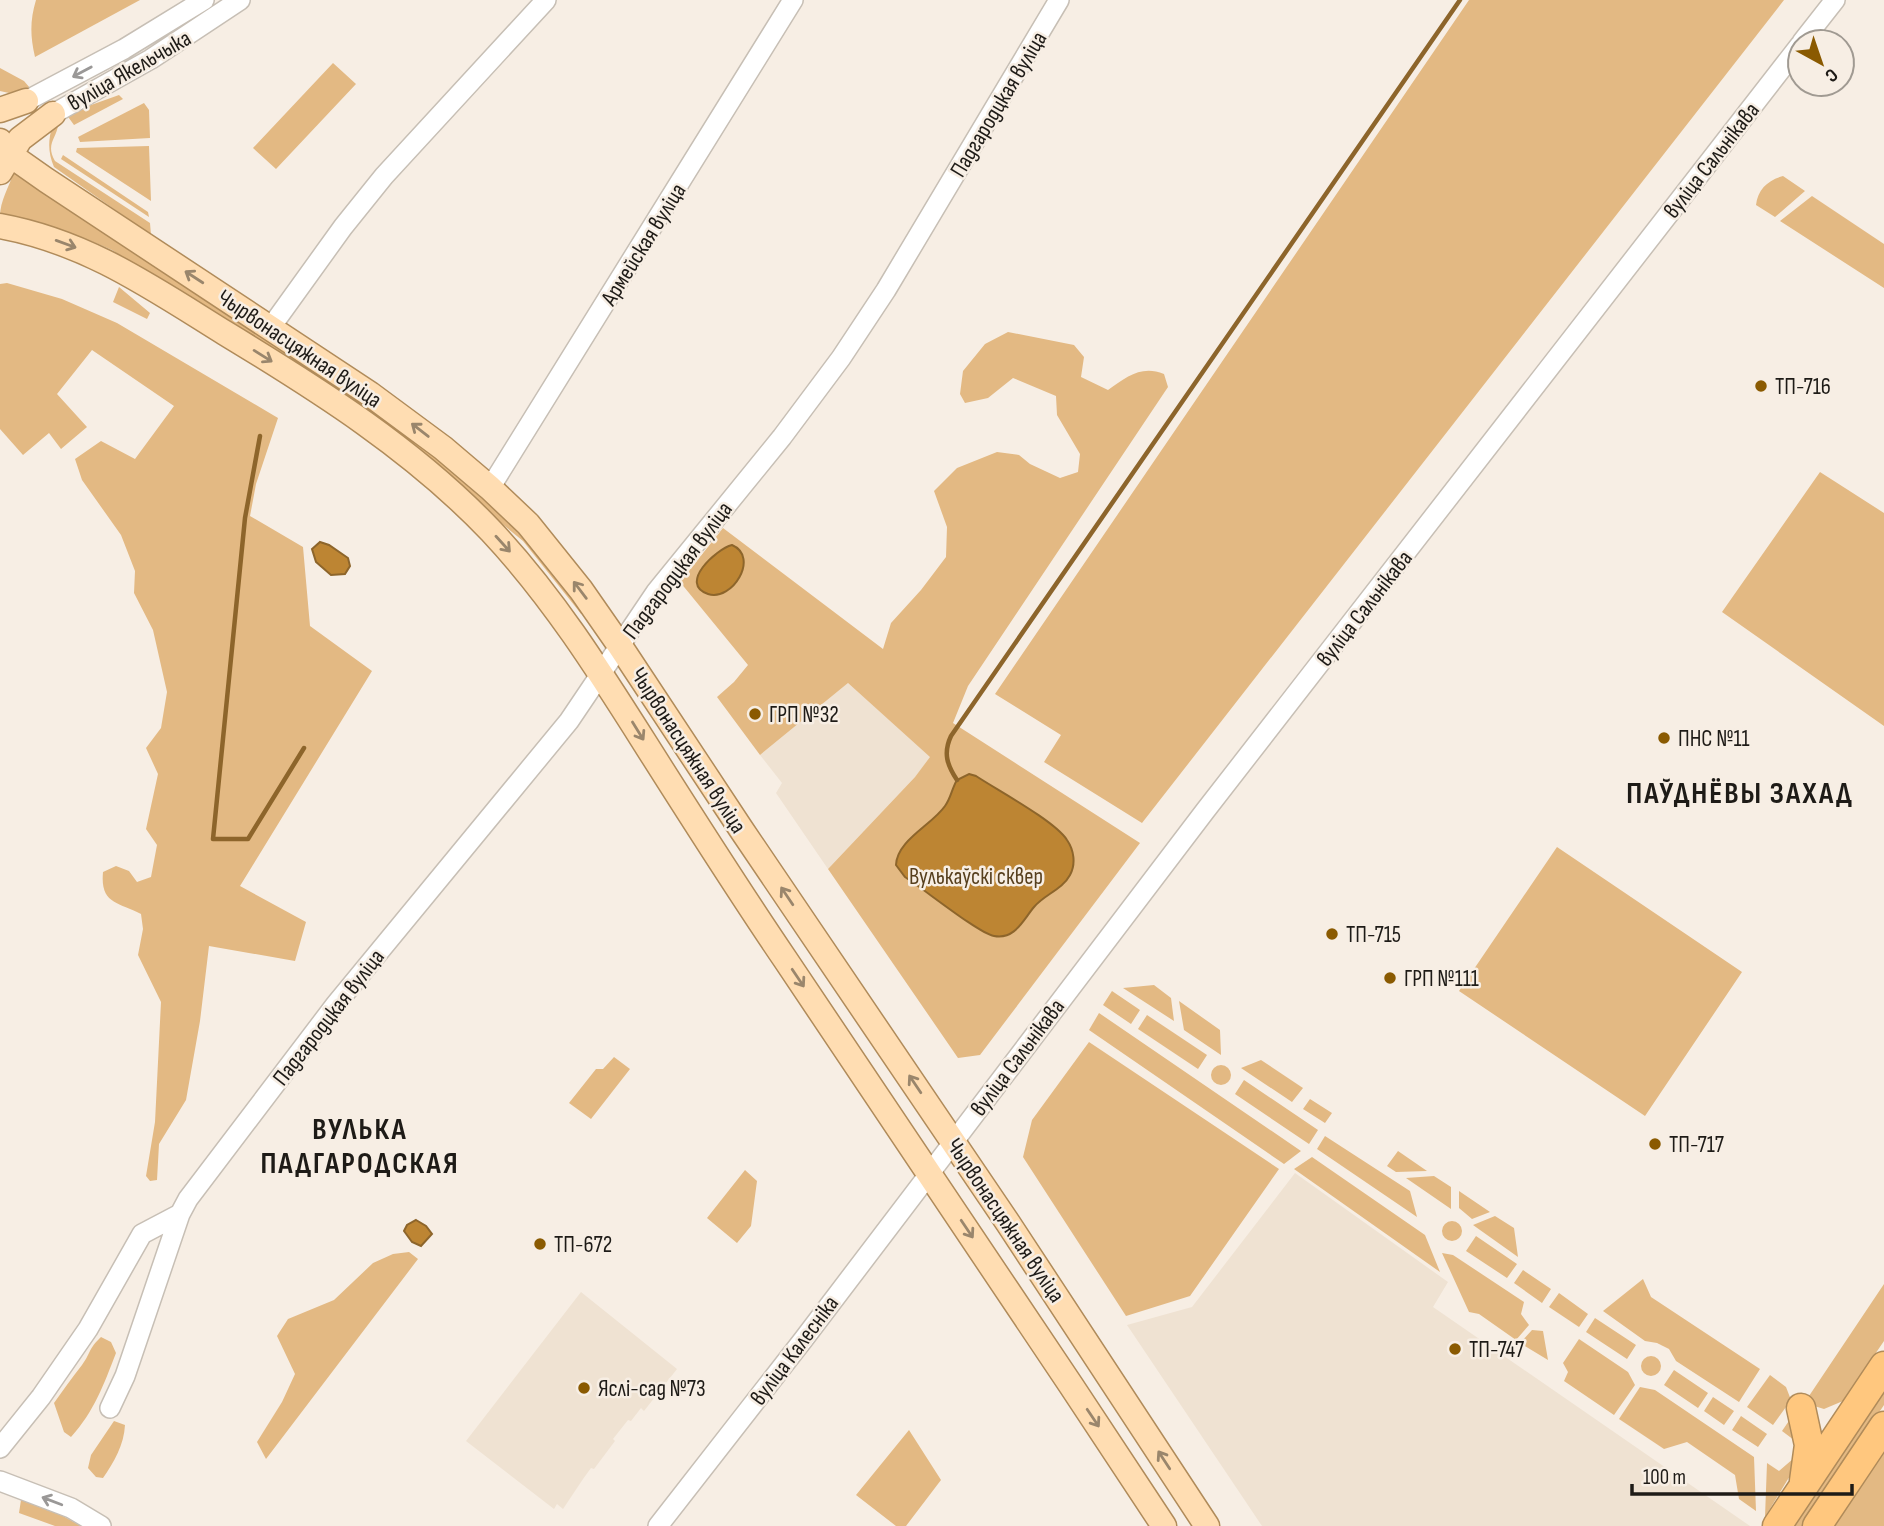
<svg xmlns="http://www.w3.org/2000/svg" width="1884" height="1526" viewBox="0 0 1884 1526" font-family="'Sofia Sans Condensed',sans-serif">
  <style>
    .built { fill: #efe2d2 }
    .green { fill: #e3b983 }
    .water { fill: #bd8533; stroke: #8d652b; stroke-width: 2 }
    .lines { fill: none; stroke-linecap: round; stroke-linejoin: round }
    .stream { stroke: #8d652b; stroke-width: 4.5 }
    .minor-casing { stroke: #c7bfb5; stroke-width: 22 }
    .major-casing { stroke: #b08b5a; stroke-width: 27 }
    .highway-casing { stroke: #b08b5a; stroke-width: 31 }
    .minor { stroke: #fff; stroke-width: 19 }
    .major { stroke: #ffddb2; stroke-width: 24 }
    .highway { stroke: #ffc77e; stroke-width: 28 }
    .oneway { stroke: #9a9897 }
    .oneway2 { stroke: #9a866c }
    .poi-dot { fill: #8a5a01; stroke: #f7eee4; stroke-width: 2.5 }
    .labels { text-anchor: middle; stroke-width: 5; stroke-linejoin: round; paint-order: stroke }
    .street-label { font-size: 23px; fill: #1e1b17; stroke: #f7eee4 }
    .poi-label { font-size: 23px; fill: #1e1b17; stroke: #f7eee4; text-anchor: start }
    .park-label { font-size: 23px; fill: #573f1d; stroke: #f7eee4 }
    .district-label { font-size: 30px; font-weight: bold; letter-spacing: 2px; fill: #1e1b17; stroke: #f7eee4 }
  </style>
  <rect width="100%" height="100%" fill="#f7eee4"/>
  <path class="built" d="M 848,683 L 931,757 L 915,777 L 828,869 L 776,793 L 782,783 L 760,755 Z
    M 1295,1173 L 1448,1282 L 1433,1307 L 1750,1526 L 1262,1526 L 1127,1325 L 1192,1307 Z
    M 581,1292 L 677,1369 L 644,1411 L 641,1408 L 631,1421 L 628,1420 L 613,1439 L 615,1441 L 594,1469 L 591,1468 L 583,1479 L 563,1509 L 557,1504 L 554,1509 L 466,1441 Z"/>
  <path class="green" d="M 36,0 L 140,0 L 35,57 C 30,36 30,20 36,0 Z
    M 1469,0 L 1784,0 L 1142,823 L 1044,762 L 1061,735 L 995,694 Z
    M 333,63 L 356,84 L 276,169 L 253,148 Z
    M 0,68 L 24,81 L 30,88 L 9,93 L 0,91 Z
    M 119,95 L 123,99 L 74,125 L 66,114 Z
    M 144,103 L 149,110 L 150,138 L 80,142 L 78,137 Z
    M 58,125 C 57,138 45,144 55,161 L 150,223 L 151,235 L 54,167 C 48,153 48,141 52,127 Z
    M 149,146 L 151,201 L 76,152 L 77,148 Z
    M 63,155 L 148,212 L 149,217 L 61,159 Z
    M 14,171 L 42,192 L 401,429 L 485,498 L 526,540 L 584,611 L 581,614 L 578,610 L 523,541 L 377,421 L 112,250 C 75,233 41,222 0,217 C 0,200 9,188 14,171 Z
    M 1783,176 L 1805,191 L 1775,217 L 1756,205 C 1758,189 1768,180 1783,176 Z
    M 1812,196 L 1884,244 L 1884,288 L 1780,221 Z
    M 7,283 L 62,299 L 117,323 L 278,418 L 256,484 L 250,516 L 303,547 L 310,626 L 372,671 L 240,886 L 306,922 L 295,961 L 209,946 L 200,1021 L 186,1100 L 159,1144 L 157,1180 L 150,1181 L 146,1176 L 155,1122 L 161,1002 L 138,955 L 143,929 L 141,914 C 118,902 100,904 103,872 L 116,866 L 129,871 L 137,882 L 151,877 L 157,845 L 146,829 L 158,774 L 146,748 L 161,728 L 167,692 L 153,630 L 134,593 L 135,571 L 121,535 L 82,480 L 75,459 L 101,441 L 135,459 L 174,406 L 92,350 L 57,394 L 87,427 L 61,449 L 49,433 L 23,455 L 0,429 L 0,284 Z
    M 119,287 L 150,313 L 147,319 L 113,302 Z
    M 1008,332 L 1074,345 L 1084,357 L 1081,377 L 1108,390 C 1127,377 1141,365 1164,374 L 1168,387 L 968,686 L 953,723 L 1140,843 L 980,1055 L 958,1058 L 828,869 L 915,777 L 930,757 L 848,683 L 760,755 L 717,697 L 734,682 L 748,665 L 680,582 L 723,528 L 883,649 L 891,623 L 921,590 L 946,557 L 947,527 L 934,491 L 957,468 L 997,452 L 1019,455 L 1030,464 L 1060,478 L 1078,472 L 1080,454 L 1057,415 L 1056,396 L 1013,378 L 988,398 L 965,403 L 960,394 L 963,371 L 985,344 Z
    M 1820,472 L 1884,513 L 1884,726 L 1722,612 Z
    M 1557,847 L 1742,972 L 1645,1116 L 1459,991 Z
    M 1154,985 L 1171,998 L 1174,1021 L 1123,988 Z
    M 1112,991 L 1140,1010 L 1131,1024 L 1103,1005 Z
    M 1179,1001 L 1220,1030 L 1221,1055 L 1184,1030 Z
    M 1099,1013 L 1301,1151 L 1284,1164 L 1089,1030 Z
    M 1147,1015 L 1207,1055 L 1198,1069 L 1138,1029 Z
    M 1089,1042 L 1279,1169 L 1190,1296 L 1126,1316 L 1023,1157 L 1032,1120 Z
    M 614,1057 L 630,1069 L 591,1119 L 569,1103 L 596,1069 L 603,1069 Z
    M 1261,1060 L 1303,1088 L 1292,1102 L 1241,1068 Z
    M1211 1075a10 10 0 1 1 20 0a10 10 0 1 1-20 0Z
    M 1244,1080 L 1318,1130 L 1309,1144 L 1235,1094 Z
    M 1310,1099 L 1332,1113 L 1325,1123 L 1303,1109 Z
    M 1325,1136 L 1410,1191 L 1417,1217 L 1317,1149 Z
    M 1398,1151 L 1427,1171 L 1396,1172 L 1387,1166 Z
    M 1312,1157 L 1425,1235 L 1440,1272 L 1294,1169 Z
    M 745,1170 L 757,1181 L 751,1226 L 737,1243 L 707,1218 Z
    M 1434,1176 L 1451,1187 L 1451,1209 L 1406,1178 Z
    M 1459,1191 L 1490,1212 L 1472,1219 L 1459,1208 Z
    M 1495,1216 L 1514,1228 L 1518,1257 L 1473,1225 Z
    M1442 1231a10 10 0 1 1 20 0a10 10 0 1 1-20 0Z
    M 1476,1236 L 1517,1264 L 1507,1278 L 1466,1251 Z
    M 409,1252 L 418,1259 L 266,1459 L 257,1442 L 282,1402 L 295,1374 L 277,1336 L 288,1319 L 334,1300 L 373,1263 L 393,1254 Z
    M 1442,1253 L 1453,1255 L 1524,1302 L 1521,1314 L 1529,1325 L 1516,1340 L 1479,1314 L 1469,1312 Z
    M 1523,1270 L 1551,1289 L 1542,1303 L 1514,1283 Z
    M 1643,1279 L 1651,1297 L 1760,1369 L 1739,1402 L 1676,1361 L 1669,1349 L 1657,1343 L 1645,1341 L 1603,1311 Z
    M 1884,1284 L 1884,1341 L 1843,1401 L 1824,1409 L 1811,1405 L 1809,1396 Z
    M 1559,1293 L 1588,1314 L 1579,1327 L 1549,1307 Z
    M 1595,1318 L 1636,1345 L 1627,1359 L 1586,1332 Z
    M 1532,1330 L 1543,1331 L 1548,1360 L 1520,1343 Z
    M 101,1337 L 111,1342 L 116,1353 C 104,1384 94,1412 71,1437 L 64,1432 L 54,1403 C 63,1390 72,1378 82,1365 C 91,1353 88,1349 101,1337 Z
    M 1579,1339 L 1628,1372 L 1635,1385 L 1614,1415 L 1564,1381 L 1568,1372 L 1563,1363 Z
    M1641 1366a10 10 0 1 1 20 0a10 10 0 1 1-20 0Z
    M 1674,1370 L 1708,1393 L 1698,1408 L 1664,1385 Z
    M 1770,1375 L 1786,1387 L 1791,1400 L 1773,1425 L 1747,1407 Z
    M 1884,1385 L 1884,1405 L 1803,1526 L 1789,1526 Z
    M 1640,1387 L 1655,1390 L 1754,1457 L 1756,1511 L 1739,1499 L 1735,1475 L 1687,1442 L 1664,1449 L 1619,1419 Z
    M 1713,1397 L 1734,1411 L 1724,1425 L 1704,1411 Z
    M 1795,1412 L 1802,1456 L 1765,1517 L 1767,1463 L 1779,1471 L 1794,1458 L 1798,1443 L 1782,1431 Z
    M 1741,1416 L 1767,1434 L 1758,1447 L 1732,1430 Z
    M 114,1421 L 125,1425 C 124,1445 114,1462 103,1478 L 96,1477 L 88,1468 L 91,1455 Z
    M 909,1430 L 941,1480 L 906,1526 L 896,1526 L 856,1495 Z
    M 1884,1440 L 1884,1526 L 1827,1526 Z
    M 21,1500 L 63,1516 L 81,1526 L 55,1526 L 19,1513 Z"/>
  <path class="water" d="M 320,542 L 329,545 L 348,558 L 350,566 L 345,574 L 331,575 L 316,562 L 312,549 Z
    M 732,545 C 760,557 732,602 708,594 C 678,584 716,549 732,545 Z
    M 969,774 L 976,776 C 997,790 1055,821 1067,840 C 1074,850 1076,864 1070,875 C 1062,890 1045,894 1034,907 C 1023,920 1015,940 994,936 C 978,933 924,889 905,877 L 896,865 C 897,840 932,825 945,806 C 951,798 952,788 957,780 Z
    M 416,1220 L 426,1226 L 432,1234 L 421,1246 L 412,1242 L 404,1231 L 407,1225 Z"/>
  <g class="lines">
    <path class="stream" d="M 260,436 L 245,518 L 213,839 L 248,839 L 304,748
      M 957,780 C 947,765 943,753 951,736 L 1460,0"/>
    <g class="minor-casing">
      <path id="minor" d="M 1802,42 L 1835,0
        M 26,101 L 124,49 L 204,0
        M 53,114 L 151,59 L 240,0
        M 271,327 L 343,227 L 384,176 L 546,0
        M 490,488 L 793,0
        M 110,1408 L 125,1376 L 180,1214
        M 0,1448 L 41,1397 L 88,1329 L 142,1234 L 180,1214 L 188,1199 L 336,1004 L 569,721 L 656,592 L 782,437 L 841,358 L 886,290 L 1059,0
        M 0,1481 L 71,1508 L 101,1526
        M 658,1526 L 803,1340 L 1205,811 L 1800,45"/>
    </g>
    <g class="major-casing">
      <path id="major" d="M 0,110 L 26,101
        M 0,141 L 9,154 L 46,180 L 370,394 L 443,448 L 490,488 L 528,524 L 581,590 L 620,646 L 741,829 L 1008,1223 L 1207,1526
        M 0,172 L 20,139 L 53,114
        M 0,226 C 87,242 151,287 225,333 C 319,390 414,450 491,531 C 553,597 600,672 648,748 C 693,819 738,890 785,959 C 912,1147 1039,1336 1164,1526"/>
    </g>
    <g class="highway-casing">
      <path id="highway" d="M 1801,1408 L 1809,1445 L 1804,1481
        M 1777,1526 L 1884,1366
        M 1817,1526 L 1884,1426"/>
    </g>
    <use href="#minor" class="minor"/>
    <use href="#major" class="major"/>
    <use href="#highway" class="highway"/>
  </g>
  <defs><path id="oneway-shaft" d="M-6 0H5M1.5-3L5.5 0L1.5 3" fill="none" stroke-width="1.6" stroke-linecap="round" stroke-linejoin="round" transform="scale(1.75)"/></defs>
  <g class="oneway">
    <use href="#oneway-shaft" transform="translate(82 72) rotate(152)"/>
    <use href="#oneway-shaft" transform="translate(52 1501) rotate(-159)"/>
  </g>
  <g class="oneway2">
    <use href="#oneway-shaft" transform="translate(66 244) rotate(20)"/>
    <use href="#oneway-shaft" transform="translate(194 277) rotate(-147)"/>
    <use href="#oneway-shaft" transform="translate(263 356) rotate(32)"/>
    <use href="#oneway-shaft" transform="translate(420 430) rotate(-142)"/>
    <use href="#oneway-shaft" transform="translate(503 544) rotate(48)"/>
    <use href="#oneway-shaft" transform="translate(580 590) rotate(-127)"/>
    <use href="#oneway-shaft" transform="translate(638 731) rotate(58)"/>
    <use href="#oneway-shaft" transform="translate(787 896) rotate(-124)"/>
    <use href="#oneway-shaft" transform="translate(798 978) rotate(56)"/>
    <use href="#oneway-shaft" transform="translate(915 1084) rotate(-124)"/>
    <use href="#oneway-shaft" transform="translate(967 1229) rotate(56)"/>
    <use href="#oneway-shaft" transform="translate(1093 1418) rotate(56)"/>
    <use href="#oneway-shaft" transform="translate(1164 1460) rotate(-123)"/>
  </g>
  <g class="poi-dot">
    <circle cx="1761" cy="386" r="7"/>
    <circle cx="755" cy="714" r="7"/>
    <circle cx="1664" cy="738" r="7"/>
    <circle cx="1332" cy="934" r="7"/>
    <circle cx="1390" cy="978" r="7"/>
    <circle cx="1655" cy="1144" r="7"/>
    <circle cx="540" cy="1244" r="7"/>
    <circle cx="1455" cy="1349" r="7"/>
    <circle cx="584" cy="1388" r="7"/>
  </g>
  <g class="labels">
    <g class="street-label">
      <text transform="translate(129 70) rotate(-30)" y="8">вуліца Якельчыка</text>
      <text transform="translate(998 104) rotate(-59)" y="8">Падгародцкая вуліца</text>
      <text transform="translate(1711 160) rotate(-52)" y="8">вуліца Сальнікава</text>
      <text transform="translate(643 244) rotate(-58)" y="8">Армейская вуліца</text>
      <text transform="translate(300 348) rotate(34)" y="8">Чырвонасцяжная вуліца</text>
      <text transform="translate(677 570) rotate(-53)" y="8">Падгародцкая вуліца</text>
      <text transform="translate(1364 608) rotate(-52)" y="8">вуліца Сальнікава</text>
      <text transform="translate(689 750) rotate(57)" y="8">Чырвонасцяжная вуліца</text>
      <text transform="translate(328 1017) rotate(-52)" y="8">Падгародцкая вуліца</text>
      <text transform="translate(1017 1057) rotate(-53)" y="8">вуліца Сальнікава</text>
      <text transform="translate(1006 1220) rotate(56)" y="8">Чырвонасцяжная вуліца</text>
      <text transform="translate(794 1350) rotate(-53)" y="8">вуліца Калесніка</text>
    </g>
    <g class="poi-label">
      <text x="1775" y="394">ТП-716</text>
      <text x="769" y="722">ГРП №32</text>
      <text x="1678" y="746">ПНС №11</text>
      <text x="1346" y="942">ТП-715</text>
      <text x="1404" y="986">ГРП №111</text>
      <text x="1669" y="1152">ТП-717</text>
      <text x="554" y="1252">ТП-672</text>
      <text x="1469" y="1357">ТП-747</text>
      <text x="598" y="1396">Яслі-сад №73</text>
    </g>
    <g class="park-label">
      <text x="976" y="884">Вулькаўскі сквер</text>
    </g>
    <g class="district-label">
      <text x="1740" y="803">ПАЎДНЁВЫ ЗАХАД</text>
      <text x="360" y="1139">ВУЛЬКА<tspan x="360" dy="34">ПАДГАРОДСКАЯ</tspan></text>
    </g>
  </g>
  <g transform="translate(1821 63) rotate(140)"><circle r="33" fill="#f7eee4" stroke="#a09a92" stroke-width="2"/>
  <path d="M0-5L12 26L0 18L-12 26Z" fill="#8a5a01"/>
  <text y="-10" font-size="19" font-weight="bold" text-anchor="middle" fill="#1e1b17">С</text>
  </g>
  <path d="M1632 1484v10h220v-10" fill="none" stroke="#1e1b17" stroke-width="3.5"/>
  <text x="1643" y="1484" font-size="21" fill="#1e1b17" stroke="#f7eee4" stroke-width="5" paint-order="stroke">100 m</text>
</svg>
